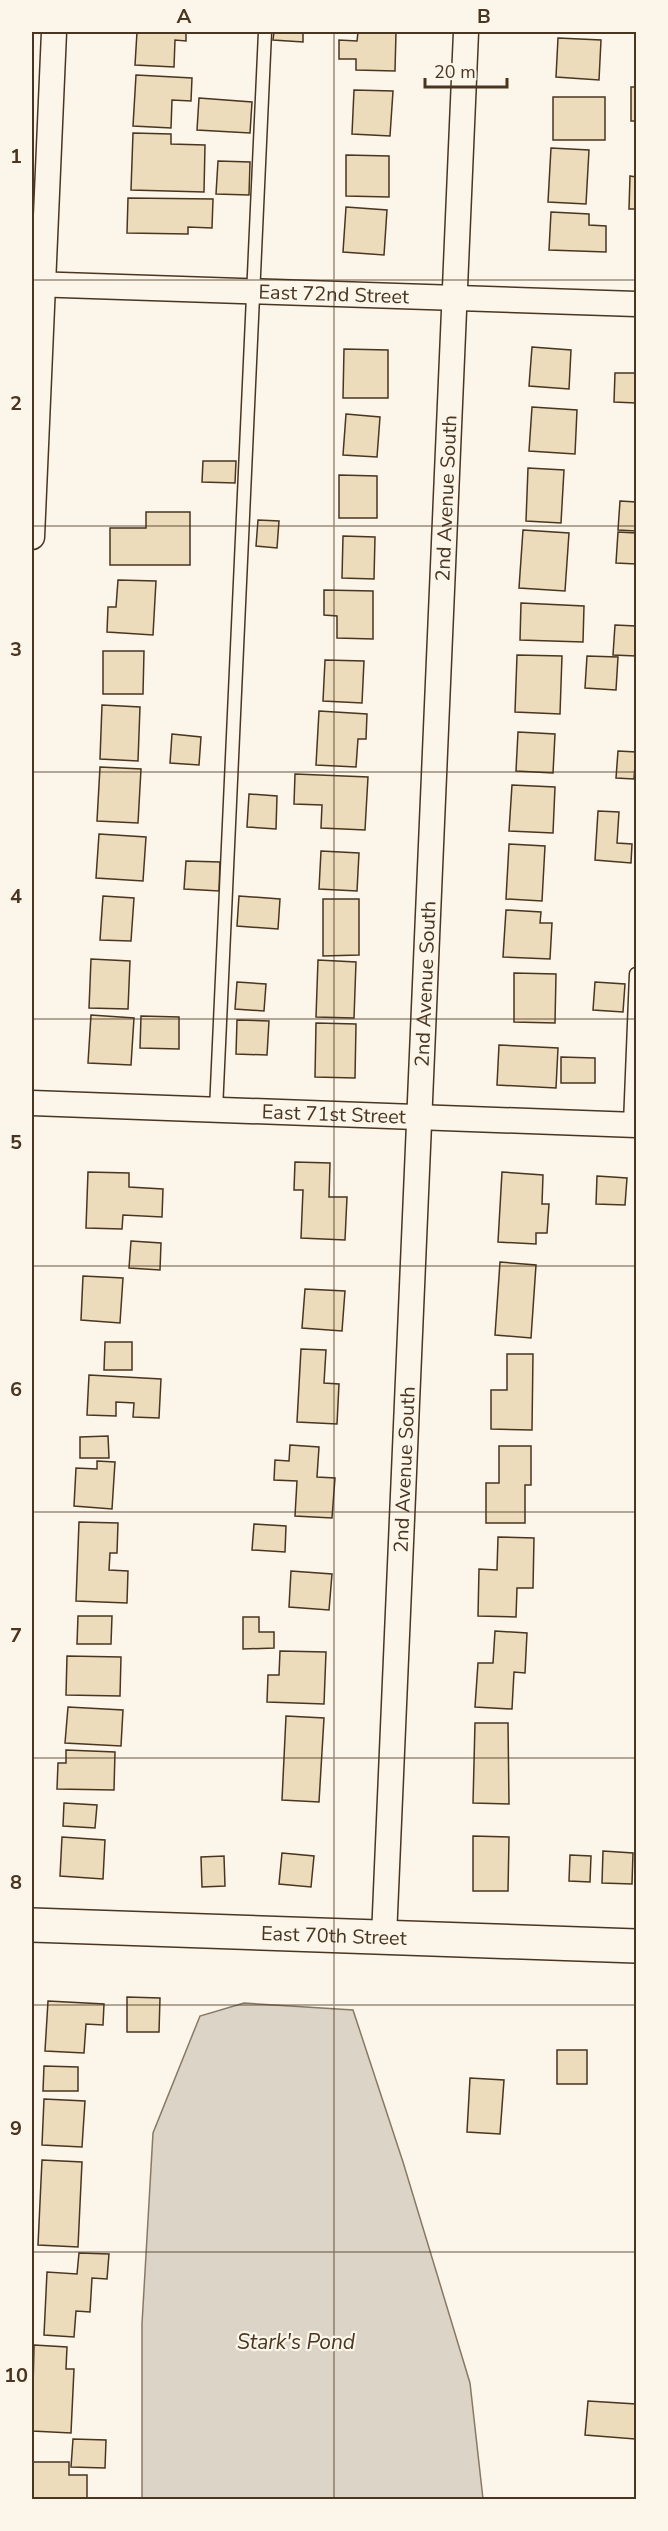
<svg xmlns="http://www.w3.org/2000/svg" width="668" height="2531" viewBox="0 0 668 2531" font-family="'Nunito Sans',sans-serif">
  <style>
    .water { fill: #dcd4c6; stroke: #887966; stroke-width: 1.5 }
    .building { fill: #ecdcbc; stroke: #4a3520; stroke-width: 1.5 }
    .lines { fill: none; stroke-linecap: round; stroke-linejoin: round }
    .lane-casing { stroke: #4a3520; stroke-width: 15 }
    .street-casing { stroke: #4a3520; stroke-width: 27 }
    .secondary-casing { stroke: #4a3520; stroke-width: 36 }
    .lane { stroke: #fbf6e9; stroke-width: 12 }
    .street { stroke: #fbf6e9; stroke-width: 24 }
    .secondary { stroke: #fbf6e9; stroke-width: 33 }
    .grid { fill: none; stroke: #4a3520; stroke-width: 1.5; stroke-opacity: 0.55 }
    .labels { text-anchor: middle; stroke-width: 4.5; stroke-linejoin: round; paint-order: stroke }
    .street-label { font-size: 20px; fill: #4a3520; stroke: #fbf6e9 }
    .water-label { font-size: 21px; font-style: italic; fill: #4a3520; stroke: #fbf6e9 }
    .neatline { fill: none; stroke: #4a3520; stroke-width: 2 }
    .grid-label { font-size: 20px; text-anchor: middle; font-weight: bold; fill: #4a3520 }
  </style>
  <rect width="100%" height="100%" fill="#fbf6e9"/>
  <path class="water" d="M 244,2003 L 353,2010 L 403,2162 L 470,2383 L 483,2499 L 142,2499 L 142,2324 L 153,2133 L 200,2016 Z"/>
  <path class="building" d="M 137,32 L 186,32 L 186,41 L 175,40 L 174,67 L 135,65 Z
    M 274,32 L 303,32 L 303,42 L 273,40 Z
    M 358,32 L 396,32 L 395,71 L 356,70 L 356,59 L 339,59 L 339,40 L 357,41 Z
    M 558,38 L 601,40 L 599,80 L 556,77 Z
    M 136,75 L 192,78 L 191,101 L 172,100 L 171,128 L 133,126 Z
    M 631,87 L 636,87 L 636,121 L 631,121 Z
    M 354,90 L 393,91 L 390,136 L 352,134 Z
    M 553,97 L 605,97 L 605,140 L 553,140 Z
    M 199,98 L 252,102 L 250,133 L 197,130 Z
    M 133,133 L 171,134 L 171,144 L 205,145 L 204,192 L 131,190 Z
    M 551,148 L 589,150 L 586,204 L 548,202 Z
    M 346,155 L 389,156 L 389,197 L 346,196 Z
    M 218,161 L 250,162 L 249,195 L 216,194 Z
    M 630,176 L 636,177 L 636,209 L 629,209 Z
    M 128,198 L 213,199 L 212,228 L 188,227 L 188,234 L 127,233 Z
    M 346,207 L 387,210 L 384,255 L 343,252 Z
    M 551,212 L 589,214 L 589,225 L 606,226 L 606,252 L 549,250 Z
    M 532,347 L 571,350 L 569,389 L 529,386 Z
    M 344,349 L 388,350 L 388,398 L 343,398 Z
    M 615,373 L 636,373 L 636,403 L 614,402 Z
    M 532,407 L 577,410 L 575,454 L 529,451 Z
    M 346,414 L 380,417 L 377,457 L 343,455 Z
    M 203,461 L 236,461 L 235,483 L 202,482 Z
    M 528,468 L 564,470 L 561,523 L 526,521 Z
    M 339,475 L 377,476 L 377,518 L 339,518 Z
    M 620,501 L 636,502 L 636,531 L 618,530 Z
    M 146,512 L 190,512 L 190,565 L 110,565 L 110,528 L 146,528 Z
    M 258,520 L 279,521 L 277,548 L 256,546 Z
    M 523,530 L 569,533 L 565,591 L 519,588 Z
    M 618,532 L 636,533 L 636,564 L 616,563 Z
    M 343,536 L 375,537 L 374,579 L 342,578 Z
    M 118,580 L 156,581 L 153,635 L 107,632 L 108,607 L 116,607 Z
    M 324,590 L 373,591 L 373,639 L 337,638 L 337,616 L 324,615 Z
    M 521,603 L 584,606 L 583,642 L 520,640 Z
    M 615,625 L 636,626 L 636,656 L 613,655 Z
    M 103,651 L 144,651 L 143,694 L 103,694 Z
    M 517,655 L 562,656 L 560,714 L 515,712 Z
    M 587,656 L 618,657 L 616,690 L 585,688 Z
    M 325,660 L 364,661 L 362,703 L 323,701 Z
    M 102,705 L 140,707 L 138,761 L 100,759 Z
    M 319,711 L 367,714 L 366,739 L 358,739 L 356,767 L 316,765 Z
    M 518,732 L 555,734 L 553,773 L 516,771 Z
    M 172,734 L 201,737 L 199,765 L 170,763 Z
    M 618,751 L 636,752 L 634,779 L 616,778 Z
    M 100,767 L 141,769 L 138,823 L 97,821 Z
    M 295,774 L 368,777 L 365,830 L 321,828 L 322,805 L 294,804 Z
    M 512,785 L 555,787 L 553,833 L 509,831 Z
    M 249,794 L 277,796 L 276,829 L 247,827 Z
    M 598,811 L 619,812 L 617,843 L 632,844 L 631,863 L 595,860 Z
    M 99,834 L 146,837 L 143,881 L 96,878 Z
    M 509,844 L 545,846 L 542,901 L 506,899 Z
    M 321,851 L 359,853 L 357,891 L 319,889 Z
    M 186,861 L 220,862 L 219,891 L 184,889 Z
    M 103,896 L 134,898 L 131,941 L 100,940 Z
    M 239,896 L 280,899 L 278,929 L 237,926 Z
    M 323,899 L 359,899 L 359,955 L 323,956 Z
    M 506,910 L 541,912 L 540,923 L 552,923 L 550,959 L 503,957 Z
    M 91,959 L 130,961 L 128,1009 L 89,1008 Z
    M 318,960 L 356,962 L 354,1018 L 316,1017 Z
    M 514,973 L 556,974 L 555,1023 L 514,1022 Z
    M 237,982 L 266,984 L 264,1011 L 235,1009 Z
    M 595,982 L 625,984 L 623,1012 L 593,1010 Z
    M 91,1015 L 134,1018 L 131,1065 L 88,1063 Z
    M 141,1016 L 179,1017 L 179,1049 L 140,1048 Z
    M 237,1020 L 269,1021 L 267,1055 L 236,1054 Z
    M 316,1023 L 356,1024 L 355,1078 L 315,1077 Z
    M 499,1045 L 558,1048 L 556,1088 L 497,1085 Z
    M 561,1057 L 595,1058 L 595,1083 L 561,1083 Z
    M 295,1162 L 330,1163 L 329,1197 L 347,1197 L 345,1240 L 301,1238 L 303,1190 L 294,1190 Z
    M 88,1172 L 129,1173 L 129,1187 L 163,1189 L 162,1217 L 123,1215 L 122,1229 L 86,1228 Z
    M 502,1172 L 543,1175 L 542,1204 L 549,1204 L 547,1233 L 536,1233 L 536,1244 L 498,1242 Z
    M 597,1176 L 627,1178 L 625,1205 L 596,1204 Z
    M 131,1241 L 161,1243 L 160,1270 L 129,1268 Z
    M 500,1262 L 536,1265 L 531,1338 L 495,1335 Z
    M 83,1276 L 123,1278 L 120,1323 L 81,1320 Z
    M 305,1289 L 345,1291 L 342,1331 L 302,1328 Z
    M 105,1342 L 132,1342 L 132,1370 L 104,1370 Z
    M 301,1349 L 326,1350 L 324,1383 L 339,1384 L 337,1424 L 297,1422 Z
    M 507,1354 L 533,1354 L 532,1430 L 491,1429 L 491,1390 L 507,1390 Z
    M 89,1375 L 161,1379 L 159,1418 L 133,1417 L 134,1403 L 116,1402 L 116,1416 L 87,1415 Z
    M 108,1436 L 109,1458 L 80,1458 L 80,1437 Z
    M 290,1445 L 319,1447 L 317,1477 L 335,1478 L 332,1518 L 295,1516 L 297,1481 L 274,1480 L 275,1460 L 289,1461 Z
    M 499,1446 L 531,1446 L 531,1485 L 525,1485 L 525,1523 L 486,1523 L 486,1483 L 499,1483 Z
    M 97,1461 L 115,1462 L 112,1509 L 74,1506 L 76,1468 L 97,1469 Z
    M 79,1522 L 118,1523 L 117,1553 L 110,1553 L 109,1570 L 128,1571 L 127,1603 L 76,1601 Z
    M 254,1524 L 286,1526 L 285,1552 L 252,1550 Z
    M 498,1537 L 534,1538 L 533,1588 L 517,1588 L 516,1617 L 478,1616 L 479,1569 L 497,1570 Z
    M 291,1571 L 332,1574 L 329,1610 L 289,1607 Z
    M 78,1616 L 112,1616 L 111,1644 L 77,1644 Z
    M 243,1617 L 259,1617 L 259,1632 L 274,1632 L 274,1648 L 243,1649 Z
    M 495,1631 L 527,1633 L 525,1673 L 514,1672 L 512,1709 L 475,1707 L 478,1663 L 493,1663 Z
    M 280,1651 L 326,1652 L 324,1704 L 267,1702 L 268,1675 L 279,1675 Z
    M 67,1656 L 121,1657 L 120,1696 L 66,1695 Z
    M 68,1707 L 123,1710 L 121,1746 L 65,1743 Z
    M 286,1716 L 324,1718 L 319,1802 L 282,1800 Z
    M 475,1723 L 508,1723 L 509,1804 L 473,1803 Z
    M 66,1750 L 115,1752 L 114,1790 L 57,1789 L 58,1763 L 66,1763 Z
    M 64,1803 L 97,1805 L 95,1828 L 63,1826 Z
    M 473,1836 L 509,1837 L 508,1891 L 473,1891 Z
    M 62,1837 L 105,1840 L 103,1879 L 60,1876 Z
    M 603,1851 L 633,1853 L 632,1884 L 602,1883 Z
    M 282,1853 L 314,1856 L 311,1887 L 279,1884 Z
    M 570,1855 L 591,1856 L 590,1882 L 569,1881 Z
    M 224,1856 L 225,1886 L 202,1887 L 201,1857 Z
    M 127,1997 L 160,1998 L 159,2032 L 127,2032 Z
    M 48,2001 L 104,2004 L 103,2025 L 86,2024 L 84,2053 L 45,2051 Z
    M 557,2050 L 587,2050 L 587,2084 L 557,2084 Z
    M 44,2066 L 78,2067 L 78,2091 L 43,2091 Z
    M 470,2078 L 504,2080 L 500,2134 L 467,2132 Z
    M 44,2099 L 85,2101 L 82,2147 L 42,2145 Z
    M 42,2160 L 82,2162 L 78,2247 L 38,2245 Z
    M 79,2253 L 109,2254 L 107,2279 L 92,2278 L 90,2312 L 76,2311 L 74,2337 L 44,2335 L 47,2272 L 77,2274 Z
    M 34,2345 L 67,2347 L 66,2369 L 74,2369 L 71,2433 L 32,2431 Z
    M 588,2401 L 636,2404 L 635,2439 L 585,2435 Z
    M 73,2439 L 106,2440 L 105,2468 L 71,2467 Z
    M 32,2462 L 69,2462 L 69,2475 L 87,2475 L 87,2500 L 32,2500 Z"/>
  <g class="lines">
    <g class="lane-casing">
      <path id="lane" d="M 216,1110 L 265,32
        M 630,1124 L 636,974"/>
    </g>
    <g class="street-casing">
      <g id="street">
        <path id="s1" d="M 32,284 L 636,304"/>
        <path d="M 32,537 L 54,32"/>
        <path id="s2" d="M 32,1103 L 636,1125"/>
        <path id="s3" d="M 384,1937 L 466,32"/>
      </g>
    </g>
    <g class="secondary-casing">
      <g id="secondary">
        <path id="s4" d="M 32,1925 L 636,1946"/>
      </g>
    </g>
    <use href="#lane" class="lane"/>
    <use href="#street" class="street"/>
    <use href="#secondary" class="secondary"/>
  </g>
  <path class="grid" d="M 334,32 L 334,2500M 32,280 L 636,280M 32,526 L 636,526M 32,772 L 636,772M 32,1019 L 636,1019M 32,1266 L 636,1266M 32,1512 L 636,1512M 32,1758 L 636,1758M 32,2005 L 636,2005M 32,2252 L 636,2252"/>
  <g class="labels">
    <g class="street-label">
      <text dy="7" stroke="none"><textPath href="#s1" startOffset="302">East 72nd Street</textPath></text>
      <text dy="7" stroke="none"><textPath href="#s3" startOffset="1440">2nd Avenue South</textPath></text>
      <text dy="7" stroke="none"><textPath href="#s3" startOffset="954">2nd Avenue South</textPath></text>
      <text dy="7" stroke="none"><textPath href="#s2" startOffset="302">East 71st Street</textPath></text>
      <text dy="7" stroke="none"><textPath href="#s3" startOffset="468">2nd Avenue South</textPath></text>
      <text dy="7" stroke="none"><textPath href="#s4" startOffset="302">East 70th Street</textPath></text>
    </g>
    <g class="water-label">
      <text x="296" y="2349">Stark's Pond</text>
    </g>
  </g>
  <rect width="668" height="2531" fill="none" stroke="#fbf6e9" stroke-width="66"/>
  <path d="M425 78v9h82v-9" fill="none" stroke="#4a3520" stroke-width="3"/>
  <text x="434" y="78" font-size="18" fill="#4a3520" stroke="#fbf6e9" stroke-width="4.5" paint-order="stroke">20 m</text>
  <rect x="33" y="33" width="602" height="2465" class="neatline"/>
  <g class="grid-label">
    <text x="184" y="23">A</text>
    <text x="484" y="23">B</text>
    <text x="16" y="163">1</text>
    <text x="16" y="410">2</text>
    <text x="16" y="656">3</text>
    <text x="16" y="903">4</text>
    <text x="16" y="1149">5</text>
    <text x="16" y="1396">6</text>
    <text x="16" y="1642">7</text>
    <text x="16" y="1889">8</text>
    <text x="16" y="2135">9</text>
    <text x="16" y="2382">10</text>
  </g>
</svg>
